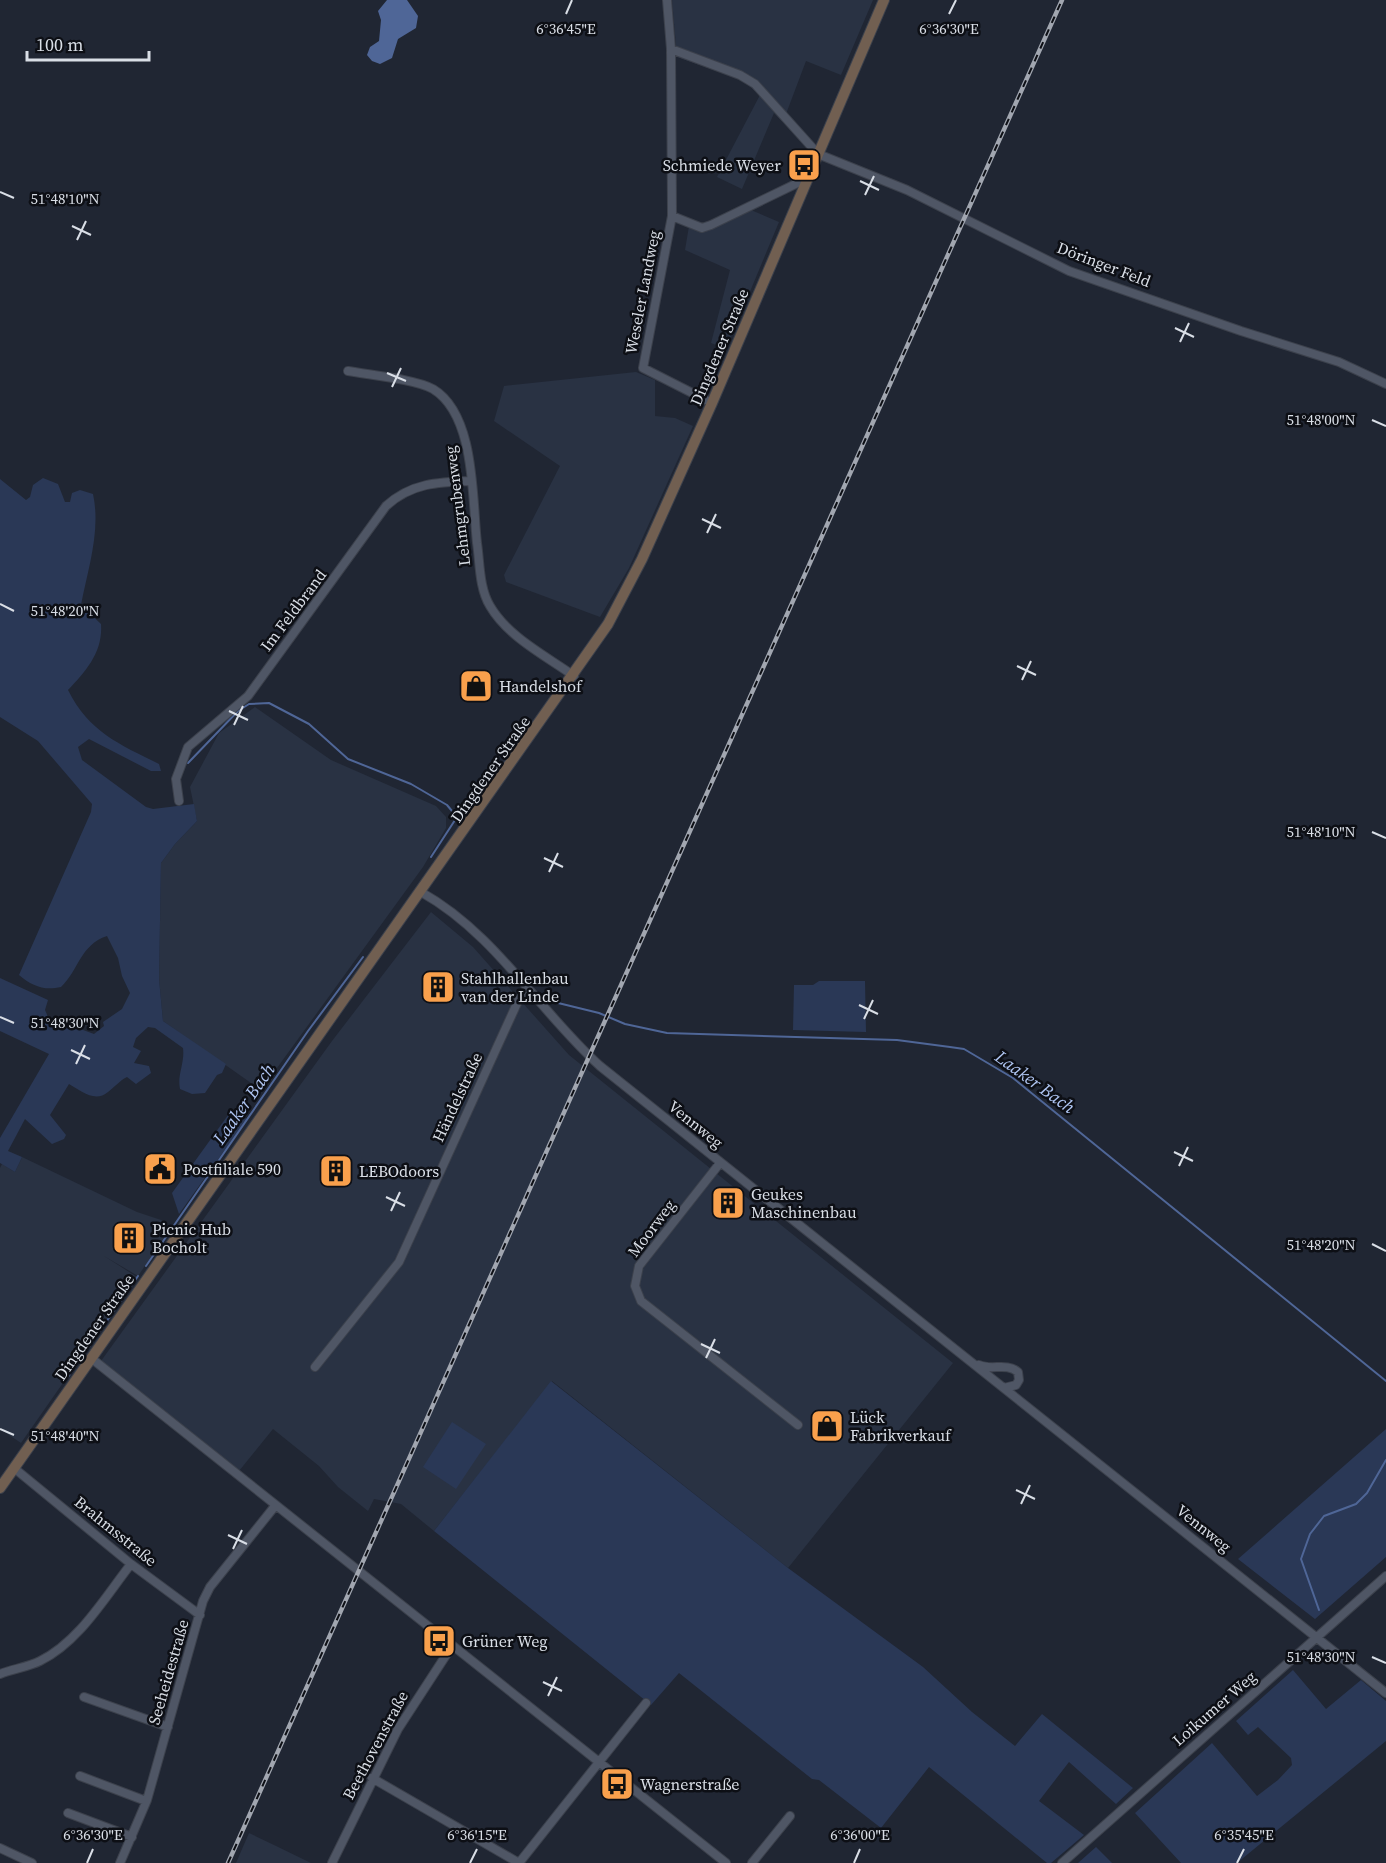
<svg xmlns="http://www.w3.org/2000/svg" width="1386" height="1863" viewBox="0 0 1386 1863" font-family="'Source Serif 4',serif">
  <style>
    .built { fill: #293243 }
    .green { fill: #2a3856 }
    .water { fill: #4f6697 }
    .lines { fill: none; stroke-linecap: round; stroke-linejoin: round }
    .stream { stroke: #4f6697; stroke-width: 2 }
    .minor-casing { stroke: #3c414c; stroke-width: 10 }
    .secondary-casing { stroke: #3c414c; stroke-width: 12 }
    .minor { stroke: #4f5665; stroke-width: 8 }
    .secondary { stroke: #715f51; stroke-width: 10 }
    .rail-casing { stroke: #a1a6b0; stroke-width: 4.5 }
    .rail { stroke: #0d0f15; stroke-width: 2; stroke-dasharray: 7; stroke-linecap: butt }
    .ticks { fill: none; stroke: #d9dee6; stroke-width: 2 }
    .labels { text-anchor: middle; stroke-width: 5; stroke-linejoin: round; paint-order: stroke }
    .poi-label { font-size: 16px; fill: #d9dee6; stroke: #0d0f15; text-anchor: start }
    .street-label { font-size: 16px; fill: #d9dee6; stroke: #0d0f15 }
    .water-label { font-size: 18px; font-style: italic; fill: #afc5f2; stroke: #0d0f15 }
    .ticks-label { font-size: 15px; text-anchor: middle; fill: #d9dee6; stroke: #0d0f15; stroke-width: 5; stroke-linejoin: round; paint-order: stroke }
  </style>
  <rect width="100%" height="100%" fill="#202633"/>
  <path class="built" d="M 672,0 L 873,0 L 841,75 L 806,61 L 783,122 L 774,113 L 742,189 L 717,177 L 760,95 L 742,80 L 677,57 Z
    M 751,210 L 779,222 L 726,349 L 711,343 L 730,270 L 685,250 L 689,226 L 703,231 Z
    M 636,372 L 655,380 L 655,416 L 675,418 L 693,426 L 629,568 L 600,617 L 506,582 L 504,575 L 560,466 L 494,421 L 504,386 Z
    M 255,707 L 331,760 L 436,806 L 446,817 L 446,828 L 423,867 L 261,1090 L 163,1021 L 159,979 L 161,863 L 175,844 L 197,821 L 190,787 L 219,733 Z
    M 431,912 L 473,947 L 569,1055 L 953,1363 L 788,1568 L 552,1381 L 434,1531 L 401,1504 L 374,1499 L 368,1511 L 338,1487 L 319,1466 L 273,1429 L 239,1471 L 101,1361 L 332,1041 Z
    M 22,1157 L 137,1212 L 161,1220 L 171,1228 L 138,1276 L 104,1256 L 137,1277 L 21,1443 L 0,1429 L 0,1168 L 2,1164 L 15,1172 Z
    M 249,1833 L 274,1845 L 311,1863 L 236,1863 Z"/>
  <path class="green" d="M 43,478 L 58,484 L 65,502 L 70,502 L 72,493 L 80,490 L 93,494 C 101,531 88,568 81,605 L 101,624 C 103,652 86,671 68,690 C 89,732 119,744 159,764 L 161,771 L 151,771 L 89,739 L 78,747 L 82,760 L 146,807 L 153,809 L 194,804 L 197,821 L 175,844 L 161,863 L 159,979 L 163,1021 L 226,1064 L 222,1073 L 217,1075 L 205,1093 L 192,1094 L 180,1089 C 177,1075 185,1063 183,1048 L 155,1028 L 148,1027 L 136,1038 L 133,1047 L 141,1051 L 134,1063 L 149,1066 L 151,1073 L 136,1084 L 127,1077 C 119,1081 115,1087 108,1092 C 95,1103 81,1091 69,1084 L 50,1115 L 66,1135 L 64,1139 L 52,1144 L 25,1119 L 8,1151 L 22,1157 L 15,1172 L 0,1163 L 0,1138 L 49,1054 L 0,1031 L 0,978 L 48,1000 L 45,1010 L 48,1017 L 94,1034 L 104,1026 L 103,1022 L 122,1009 L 130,993 L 122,976 L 118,958 L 107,936 C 80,945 79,970 61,987 C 44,991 32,986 19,975 L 91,812 L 92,804 L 38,741 L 0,717 L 0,479 L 26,500 L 30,497 L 33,485 Z
    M 819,981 L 865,981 L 866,1032 L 793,1030 L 794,985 L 813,985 Z
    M 231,1111 L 247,1119 L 179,1214 L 172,1193 Z
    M 551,1381 L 788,1568 L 923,1667 L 972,1712 L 1015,1746 L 1042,1714 L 1133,1788 L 1116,1804 L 1069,1762 L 1039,1801 L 1084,1835 L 1051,1863 L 1047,1863 L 929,1767 L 881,1828 L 819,1780 L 812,1779 L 679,1673 L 651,1705 L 434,1531 Z
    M 452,1422 L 486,1444 L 456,1489 L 423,1467 Z
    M 1386,1429 L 1386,1557 L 1315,1619 L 1238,1559 Z
    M 1293,1670 L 1326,1709 L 1361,1680 L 1386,1701 L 1386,1741 L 1237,1863 L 1181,1863 L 1135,1813 L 1212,1743 L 1257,1796 L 1278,1780 L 1292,1765 L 1291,1758 L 1258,1727 L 1248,1735 L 1236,1721 Z
    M 1096,1847 L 1112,1863 L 1078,1863 Z"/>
  <path class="water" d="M 387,0 L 407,0 L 418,16 L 416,28 L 398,39 L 392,58 L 380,64 L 372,61 L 367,55 L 370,47 L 379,41 L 381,20 L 378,11 Z"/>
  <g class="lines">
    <path class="stream" d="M 188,763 L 238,711 L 249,704 L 269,703 L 309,724 L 348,759 L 411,784 L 447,805 L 457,817 L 431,857
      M 550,1001 L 599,1013 L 625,1024 L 667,1033 L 897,1040 L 950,1047 L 964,1049 L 1013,1078 L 1386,1381
      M 146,1266 L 308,1031 L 363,957
      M 68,1377 L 138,1276
      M 1319,1610 L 1301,1559 L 1310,1534 L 1324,1516 L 1356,1504 L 1367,1493 L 1386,1460"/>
    <g class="minor-casing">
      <path id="minor" d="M 667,0 L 671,49 L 672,216 L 643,368 L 712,403
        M 671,49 L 740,75 L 755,84 L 818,154 L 907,190 L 1069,271 L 1241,331 L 1339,362 L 1386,384
        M 672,216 L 702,228 L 711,225 L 808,178
        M 348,371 C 369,375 415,379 433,389 C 476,415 472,500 477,543 C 480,563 479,588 490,606 C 508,637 546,656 574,676
        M 179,801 L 176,779 L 188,747 L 248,696 L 386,506 C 411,483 438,482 471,481
        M 421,892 C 496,934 538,1010 600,1066 L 1386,1693
        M 720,1163 L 639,1266 L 635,1286 L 641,1301 L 798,1425
        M 91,1358 L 726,1863
        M 979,1365 C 992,1371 1006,1362 1018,1372 L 1019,1380 L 1016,1385 L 1004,1388
        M 315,1367 L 399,1262 L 519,999 L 529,989
        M 14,1468 L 131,1564 L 200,1615
        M 0,1674 C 13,1669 28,1667 40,1661 C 79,1642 105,1597 131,1564
        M 84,1697 L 168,1727
        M 80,1776 L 146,1801
        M 372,1778 L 519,1863
        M 68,1813 L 132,1837
        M 0,1848 L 32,1863
        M 120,1863 L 147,1800 L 203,1601 L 210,1587 L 275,1506
        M 332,1863 L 398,1729 L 452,1646
        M 519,1863 L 646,1703
        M 752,1863 L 790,1816
        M 1062,1863 L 1386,1576"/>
    </g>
    <g class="secondary-casing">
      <path id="secondary" d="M 0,1488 L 608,624 L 642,559 L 712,403 L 884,0"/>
    </g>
    <use href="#minor" class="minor"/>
    <use href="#secondary" class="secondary"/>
    <g class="rail-casing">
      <path id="rail" d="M 228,1863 L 1062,0"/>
    </g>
    <use href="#rail" class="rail"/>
  </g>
  <path class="ticks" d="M 566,14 L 572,0M 949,14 L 956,0M 860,181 L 879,190M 0,192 L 14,198M 865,195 L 874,176M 72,226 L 91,235M 77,240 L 86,221M 1175,328 L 1194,337M 1180,342 L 1189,323M 387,373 L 406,381M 392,387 L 401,368M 1372,420 L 1386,426M 702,519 L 721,528M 707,533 L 716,514M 0,604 L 14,611M 1017,666 L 1036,675M 1022,680 L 1031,661M 229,711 L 248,720M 234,725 L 243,706M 1372,832 L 1386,838M 544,858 L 563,867M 549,872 L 558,853M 859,1005 L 878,1014M 0,1017 L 14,1023M 864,1019 L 873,1000M 71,1050 L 90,1059M 76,1064 L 85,1045M 1174,1152 L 1193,1161M 1179,1166 L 1188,1147M 386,1197 L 405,1206M 391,1211 L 400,1192M 1372,1244 L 1386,1251M 701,1344 L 720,1353M 706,1358 L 715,1339M 0,1429 L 14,1435M 1016,1490 L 1035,1499M 1021,1504 L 1030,1485M 228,1535 L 247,1544M 233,1549 L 242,1530M 1372,1657 L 1386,1663M 543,1682 L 562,1691M 548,1696 L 557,1677M 87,1863 L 93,1849M 470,1863 L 477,1849M 854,1863 L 860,1849M 1237,1863 L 1244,1849"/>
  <defs>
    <g id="bus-square" transform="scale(1.725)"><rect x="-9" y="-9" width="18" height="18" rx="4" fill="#f9a04c" stroke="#0d0f15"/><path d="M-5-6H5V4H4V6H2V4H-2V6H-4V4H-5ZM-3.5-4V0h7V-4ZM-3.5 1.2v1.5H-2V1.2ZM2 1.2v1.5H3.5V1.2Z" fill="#111"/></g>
    <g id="shop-square" transform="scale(1.725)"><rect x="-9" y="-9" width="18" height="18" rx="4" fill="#f9a04c" stroke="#0d0f15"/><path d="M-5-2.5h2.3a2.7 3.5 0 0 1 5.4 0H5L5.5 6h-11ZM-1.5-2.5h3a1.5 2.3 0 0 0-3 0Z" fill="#111"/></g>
    <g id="building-square" transform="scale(1.725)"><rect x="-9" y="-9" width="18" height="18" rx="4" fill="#f9a04c" stroke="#0d0f15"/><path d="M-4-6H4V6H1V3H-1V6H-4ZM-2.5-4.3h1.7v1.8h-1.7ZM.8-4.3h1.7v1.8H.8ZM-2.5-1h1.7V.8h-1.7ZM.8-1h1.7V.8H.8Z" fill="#111"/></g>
    <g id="civic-square" transform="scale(1.725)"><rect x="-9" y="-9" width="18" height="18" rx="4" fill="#f9a04c" stroke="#0d0f15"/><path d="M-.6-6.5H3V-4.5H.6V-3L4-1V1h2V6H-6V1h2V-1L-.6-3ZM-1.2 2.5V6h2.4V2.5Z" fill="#111"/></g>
  </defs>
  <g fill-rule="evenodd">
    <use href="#bus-square" x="804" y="165"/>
    <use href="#shop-square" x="476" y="686"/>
    <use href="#building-square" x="438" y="987"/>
    <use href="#civic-square" x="160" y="1169"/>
    <use href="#building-square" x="336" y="1171"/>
    <use href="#building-square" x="728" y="1203"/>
    <use href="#building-square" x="129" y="1238"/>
    <use href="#shop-square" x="827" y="1426"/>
    <use href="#bus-square" x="439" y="1641"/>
    <use href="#bus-square" x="617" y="1784"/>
  </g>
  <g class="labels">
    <g class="poi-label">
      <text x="781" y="171" text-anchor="end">Schmiede Weyer</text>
      <text x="499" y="692">Handelshof</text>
      <text x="461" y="984">Stahlhallenbau<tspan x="461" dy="18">van der Linde</tspan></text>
      <text x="183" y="1175">Postfiliale 590</text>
      <text x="359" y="1177">LEBOdoors</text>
      <text x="751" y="1200">Geukes<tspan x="751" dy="18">Maschinenbau</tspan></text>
      <text x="152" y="1235">Picnic Hub<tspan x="152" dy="18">Bocholt</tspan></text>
      <text x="850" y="1423">Lück<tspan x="850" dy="18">Fabrikverkauf</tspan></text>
      <text x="462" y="1647">Grüner Weg</text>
      <text x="640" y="1790">Wagnerstraße</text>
    </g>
    <g class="street-label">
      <text transform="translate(1104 264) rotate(21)" y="6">Döringer Feld</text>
      <text transform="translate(642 292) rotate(-79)" y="6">Weseler Landweg</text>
      <text transform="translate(719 347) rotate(-67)" y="6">Dingdener Straße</text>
      <text transform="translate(457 506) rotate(-97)" y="6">Lehmgrubenweg</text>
      <text transform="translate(293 610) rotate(-53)" y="6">Im Feldbrand</text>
      <text transform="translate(490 769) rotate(-55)" y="6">Dingdener Straße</text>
      <text transform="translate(457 1097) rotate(-65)" y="6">Händelstraße</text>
      <text transform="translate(696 1124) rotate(39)" y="6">Vennweg</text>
      <text transform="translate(651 1228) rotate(-53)" y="6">Moorweg</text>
      <text transform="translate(94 1327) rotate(-55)" y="6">Dingdener Straße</text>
      <text transform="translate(1204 1528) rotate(39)" y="6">Vennweg</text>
      <text transform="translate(116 1531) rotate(39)" y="6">Brahmsstraße</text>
      <text transform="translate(168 1672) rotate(-74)" y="6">Seeheidestraße</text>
      <text transform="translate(1214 1708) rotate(-41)" y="6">Loikumer Weg</text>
      <text transform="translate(375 1745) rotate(-62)" y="6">Beethovenstraße</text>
    </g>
    <g class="water-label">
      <text transform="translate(1035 1082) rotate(36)" y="6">Laaker Bach</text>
      <text transform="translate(244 1104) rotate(-55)" y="6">Laaker Bach</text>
    </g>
  </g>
  <g class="ticks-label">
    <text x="566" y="34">6°36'45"E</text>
    <text x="949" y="34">6°36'30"E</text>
    <text x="65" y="204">51°48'10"N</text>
    <text x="1321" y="425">51°48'00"N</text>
    <text x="65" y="616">51°48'20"N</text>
    <text x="1321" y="837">51°48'10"N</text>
    <text x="65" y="1028">51°48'30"N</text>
    <text x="1321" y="1250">51°48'20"N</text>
    <text x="65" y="1441">51°48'40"N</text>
    <text x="1321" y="1662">51°48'30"N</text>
    <text x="93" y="1840">6°36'30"E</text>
    <text x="477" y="1840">6°36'15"E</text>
    <text x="860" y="1840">6°36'00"E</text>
    <text x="1244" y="1840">6°35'45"E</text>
  </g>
  <path d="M27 51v9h122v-9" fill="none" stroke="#d9dee6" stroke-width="3"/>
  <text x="36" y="51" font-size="18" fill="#d9dee6" stroke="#0d0f15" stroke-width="4.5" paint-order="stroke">100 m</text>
</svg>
